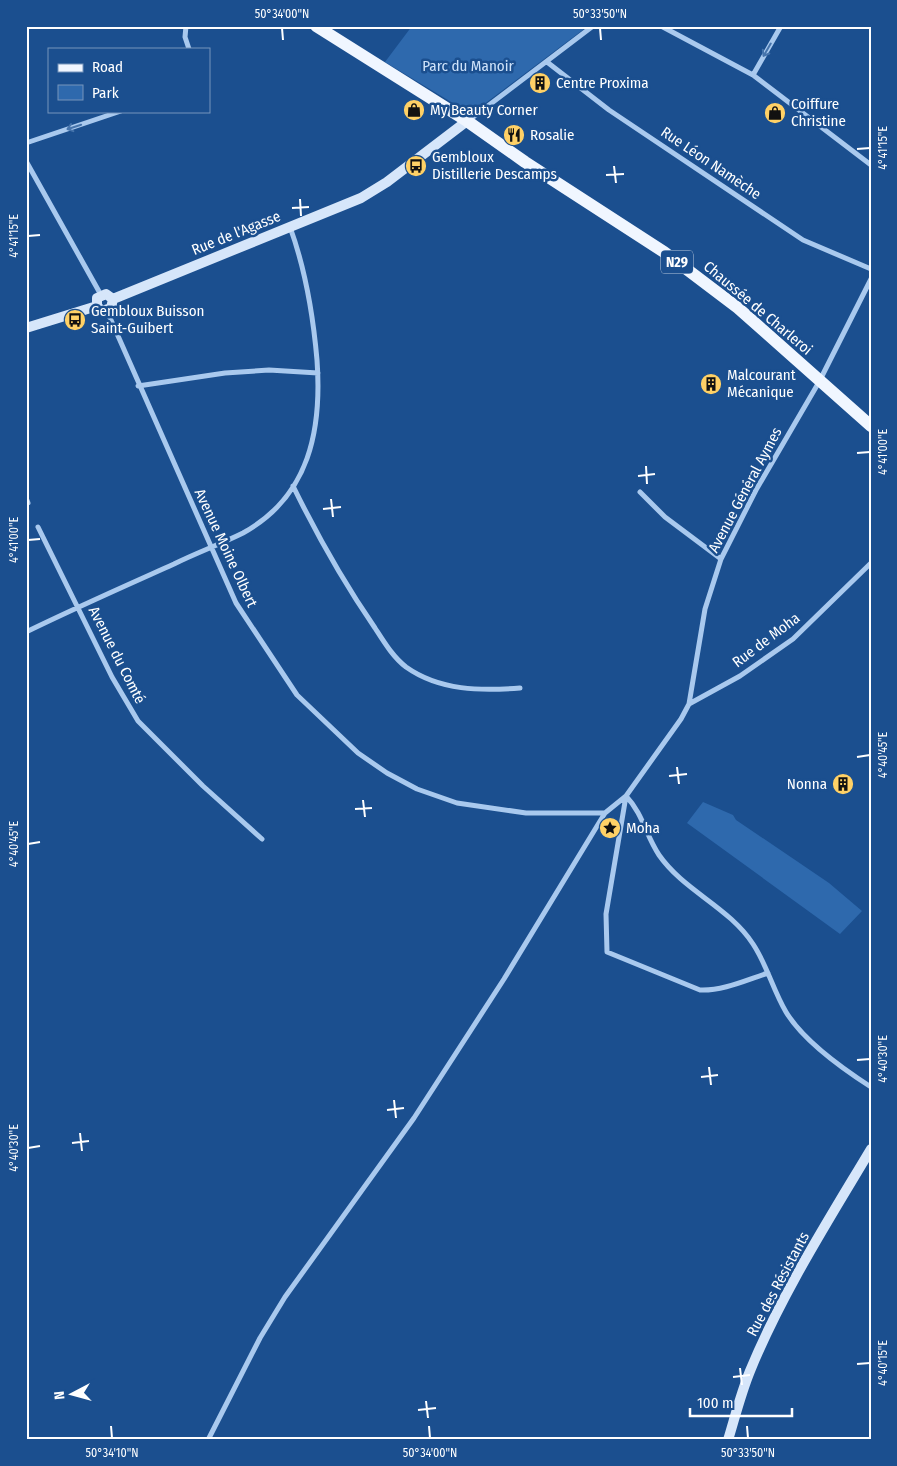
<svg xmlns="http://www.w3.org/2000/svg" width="897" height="1466" viewBox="0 0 897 1466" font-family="'Fira Sans Condensed',sans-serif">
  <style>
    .green { fill: #2e69ad }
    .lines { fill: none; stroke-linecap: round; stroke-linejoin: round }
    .street { stroke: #a9c9ee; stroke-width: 5 }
    .secondary { stroke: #d6e6fa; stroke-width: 10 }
    .primary { stroke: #f0f6ff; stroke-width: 12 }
    .oneway { stroke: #4674ac }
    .ticks { fill: none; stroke: #fff; stroke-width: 2 }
    .labels { text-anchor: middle; stroke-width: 5; stroke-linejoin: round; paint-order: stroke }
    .shield { fill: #1b4f8f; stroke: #bbcadd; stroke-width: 1 }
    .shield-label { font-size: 14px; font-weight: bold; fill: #fff }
    .park-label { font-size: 15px; fill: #cfe3fa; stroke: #1b4f8f }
    .poi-label { font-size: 15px; fill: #fff; stroke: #1b4f8f; text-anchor: start }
    .street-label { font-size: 15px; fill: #fff; stroke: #1b4f8f }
    .neatline { fill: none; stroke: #fff; stroke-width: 2 }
    .ticks-label { font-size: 12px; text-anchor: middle; fill: #fff }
  </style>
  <rect width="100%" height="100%" fill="#1b4f8f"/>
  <path class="green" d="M 412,26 L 588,26 L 471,114 L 385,62 Z
    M 703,802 L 733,815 L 736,820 L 829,883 L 862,911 L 840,934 L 687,823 Z"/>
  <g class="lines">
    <path class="street" d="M 186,26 L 185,37 L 189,49
      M 661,26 L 753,75 L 871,165
      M 547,62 L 609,110 L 803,240 L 871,269
      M 753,75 L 781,26
      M 468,121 L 593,26
      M 26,143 L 121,111
      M 26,161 L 101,295
      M 107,311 L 236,603 L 297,695 L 358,753 L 387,773 L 417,789 L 457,803 L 526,813 L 605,813 L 626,796
      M 138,386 L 225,373 L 269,370 L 318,373
      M 293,486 C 317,535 344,583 375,628 C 384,642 393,657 406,667 C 440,691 481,691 520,688
      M 640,492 L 665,517 L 721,559
      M 26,498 L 28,503
      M 38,527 L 112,677 L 138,721 L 203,786 L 262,839
      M 26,632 C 75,608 125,586 174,564 C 196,553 221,544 243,533 C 310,496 322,429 317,360 C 313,314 306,271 290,227
      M 689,704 L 740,676 L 793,639 L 871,563
      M 626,796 C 643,814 646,836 659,855 C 684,891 729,907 753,944 C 767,965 773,990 786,1012 C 803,1040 843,1069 871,1087
      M 768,973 C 746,980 723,991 700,990 L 607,952 L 606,914 L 626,796 L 681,719 L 689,704 L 705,609 L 721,559 L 756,490 L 819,382 L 871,279
      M 208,1440 L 260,1338 L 285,1297 L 414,1118 L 504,979 L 605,813"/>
    <path class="secondary" d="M 113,299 L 361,198 L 387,182 L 467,121
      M 97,306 L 97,298 L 106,294 L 113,299
      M 97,306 L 102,311 L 111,308 L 113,299
      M 26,328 L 97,306
      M 728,1440 C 735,1417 741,1393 750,1371 C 782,1293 828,1221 871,1149"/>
    <path class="primary" d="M 316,26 L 467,121 L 525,162 L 664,252 L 738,308 L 871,426"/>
  </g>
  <defs><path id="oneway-shaft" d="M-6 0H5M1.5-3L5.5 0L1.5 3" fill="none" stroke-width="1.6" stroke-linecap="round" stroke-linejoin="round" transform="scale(1.25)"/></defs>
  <g class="oneway">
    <use href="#oneway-shaft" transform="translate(767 50) rotate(120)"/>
    <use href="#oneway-shaft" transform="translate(74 127) rotate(162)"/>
  </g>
  <path class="ticks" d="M 282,28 L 283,40M 600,28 L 601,40M 857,149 L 870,148M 614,166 L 616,183M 606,175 L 624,174M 300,199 L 301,216M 292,208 L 309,207M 28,236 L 40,235M 857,453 L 870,452M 646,466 L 647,484M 638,476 L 655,474M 331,499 L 333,517M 323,509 L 341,507M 28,540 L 40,539M 857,757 L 870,755M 677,767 L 679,784M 669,776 L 687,774M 363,800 L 365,817M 355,809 L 372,808M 28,844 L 40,842M 857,1060 L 870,1059M 709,1067 L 711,1085M 701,1077 L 718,1075M 394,1100 L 396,1118M 387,1110 L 404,1108M 80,1133 L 82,1151M 72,1143 L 89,1141M 28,1148 L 40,1146M 857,1364 L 870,1363M 740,1368 L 742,1385M 733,1377 L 750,1375M 426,1401 L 428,1418M 418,1410 L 436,1408M 111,1426 L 112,1438M 429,1426 L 430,1438M 747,1426 L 748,1438"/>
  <defs>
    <g id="building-disc" transform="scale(1.125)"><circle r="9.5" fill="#ffd166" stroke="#1b4f8f"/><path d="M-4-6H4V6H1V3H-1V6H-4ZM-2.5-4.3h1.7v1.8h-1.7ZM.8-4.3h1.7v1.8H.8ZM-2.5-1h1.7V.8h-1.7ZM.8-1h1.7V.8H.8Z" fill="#111"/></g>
    <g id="shop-disc" transform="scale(1.125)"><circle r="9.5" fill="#ffd166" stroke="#1b4f8f"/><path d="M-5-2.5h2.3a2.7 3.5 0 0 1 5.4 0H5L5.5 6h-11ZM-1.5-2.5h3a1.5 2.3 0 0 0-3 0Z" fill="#111"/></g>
    <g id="restaurant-disc" transform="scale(1.125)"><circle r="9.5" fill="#ffd166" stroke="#1b4f8f"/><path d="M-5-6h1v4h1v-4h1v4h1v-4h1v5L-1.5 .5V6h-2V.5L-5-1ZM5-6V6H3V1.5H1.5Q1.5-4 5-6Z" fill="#111"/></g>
    <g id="bus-disc" transform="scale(1.125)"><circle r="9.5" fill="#ffd166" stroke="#1b4f8f"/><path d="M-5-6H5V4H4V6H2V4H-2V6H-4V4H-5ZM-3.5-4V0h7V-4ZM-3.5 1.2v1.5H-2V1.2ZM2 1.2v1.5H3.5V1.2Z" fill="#111"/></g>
    <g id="sight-disc" transform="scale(1.125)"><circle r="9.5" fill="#ffd166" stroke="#1b4f8f"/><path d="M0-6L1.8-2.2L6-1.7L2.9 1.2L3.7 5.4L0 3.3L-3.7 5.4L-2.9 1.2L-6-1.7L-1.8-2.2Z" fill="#111"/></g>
  </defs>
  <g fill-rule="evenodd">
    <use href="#building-disc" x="540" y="83"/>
    <use href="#shop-disc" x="414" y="110"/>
    <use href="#shop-disc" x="775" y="113"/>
    <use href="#restaurant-disc" x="514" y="135"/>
    <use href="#bus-disc" x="416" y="166"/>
    <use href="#bus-disc" x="75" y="320"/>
    <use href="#building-disc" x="711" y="384"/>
    <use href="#building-disc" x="843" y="784"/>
    <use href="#sight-disc" x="610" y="828"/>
  </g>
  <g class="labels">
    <rect class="shield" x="661" y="250.5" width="32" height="23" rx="4"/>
    <g class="shield-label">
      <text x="677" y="267">N29</text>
    </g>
    <g class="park-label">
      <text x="468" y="71">Parc du Manoir</text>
    </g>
    <g class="poi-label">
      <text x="556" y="88">Centre Proxima</text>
      <text x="791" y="109">Coiffure<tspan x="791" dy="17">Christine</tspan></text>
      <text x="430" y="115">My Beauty Corner</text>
      <text x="530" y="140">Rosalie</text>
      <text x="432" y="162">Gembloux<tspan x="432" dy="17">Distillerie Descamps</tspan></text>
      <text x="91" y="316">Gembloux Buisson<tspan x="91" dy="17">Saint-Guibert</tspan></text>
      <text x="727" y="380">Malcourant<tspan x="727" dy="17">Mécanique</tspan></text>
      <text x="827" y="789" text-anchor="end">Nonna</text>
      <text x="626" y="833">Moha</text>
    </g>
    <g class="street-label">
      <text transform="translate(711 163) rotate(34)" y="5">Rue Léon Namèche</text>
      <text transform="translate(236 233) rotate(-22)" y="5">Rue de l'Agasse</text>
      <text transform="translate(758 308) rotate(40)" y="5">Chaussée de Charleroi</text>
      <text transform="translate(745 490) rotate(-62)" y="5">Avenue Général Aymes</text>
      <text transform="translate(226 548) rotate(65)" y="5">Avenue Moine Olbert</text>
      <text transform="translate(766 640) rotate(-37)" y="5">Rue de Moha</text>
      <text transform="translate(117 655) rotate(63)" y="5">Avenue du Comté</text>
      <text transform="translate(778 1284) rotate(-62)" y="5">Rue des Résistants</text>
    </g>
  </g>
  <rect width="897" height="1466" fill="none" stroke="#1b4f8f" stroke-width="55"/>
  <rect x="48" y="48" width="162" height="65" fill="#1b4f8f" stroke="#7695bc"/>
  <rect x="58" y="64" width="25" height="8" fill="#f0f6ff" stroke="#7695bc"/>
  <text x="92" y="72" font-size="15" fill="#ffffff">Road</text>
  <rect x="58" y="85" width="25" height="15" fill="#2e69ad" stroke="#7695bc"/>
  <text x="92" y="98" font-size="15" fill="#ffffff">Park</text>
  <g transform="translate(72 1394) rotate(264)" stroke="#1b4f8f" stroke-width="4" paint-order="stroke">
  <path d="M0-4L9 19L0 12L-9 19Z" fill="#ffffff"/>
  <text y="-8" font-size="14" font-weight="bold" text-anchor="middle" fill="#ffffff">N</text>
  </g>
  <path d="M690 1408v8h102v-8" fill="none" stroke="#ffffff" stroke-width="2.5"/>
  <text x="697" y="1408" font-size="15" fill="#ffffff" stroke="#1b4f8f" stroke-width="4" paint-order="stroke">100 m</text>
  <rect x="28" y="28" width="842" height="1410" class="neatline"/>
  <g class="ticks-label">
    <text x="282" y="18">50°34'00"N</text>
    <text x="600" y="18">50°33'50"N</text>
    <text transform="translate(883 148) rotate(-90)" y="4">4°41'15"E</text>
    <text transform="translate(14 236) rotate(-90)" y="4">4°41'15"E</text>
    <text transform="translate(883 452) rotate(-90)" y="4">4°41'00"E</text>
    <text transform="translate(14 540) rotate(-90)" y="4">4°41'00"E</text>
    <text transform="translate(883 755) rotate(-90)" y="4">4°40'45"E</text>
    <text transform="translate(14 844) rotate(-90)" y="4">4°40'45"E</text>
    <text transform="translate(883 1059) rotate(-90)" y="4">4°40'30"E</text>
    <text transform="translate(14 1148) rotate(-90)" y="4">4°40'30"E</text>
    <text transform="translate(883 1363) rotate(-90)" y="4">4°40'15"E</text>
    <text x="112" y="1457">50°34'10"N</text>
    <text x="430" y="1457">50°34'00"N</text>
    <text x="748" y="1457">50°33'50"N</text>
  </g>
</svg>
